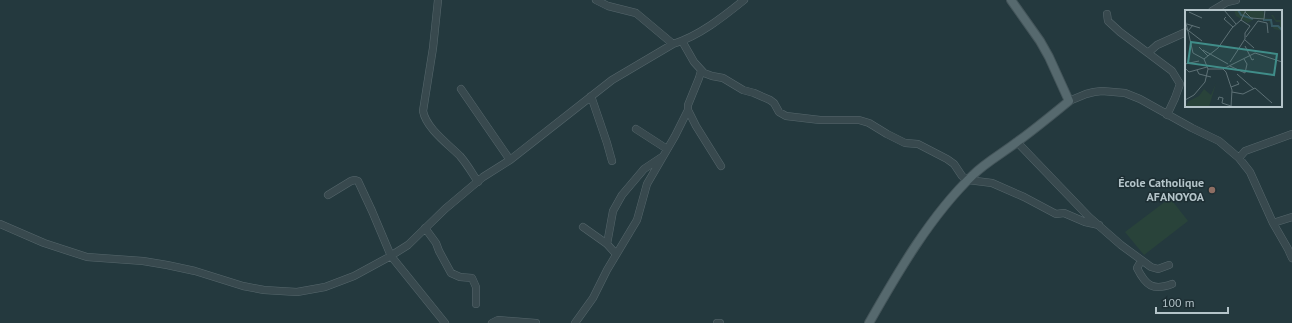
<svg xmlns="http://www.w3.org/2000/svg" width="1292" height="323" viewBox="0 0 1292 323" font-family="'PT Sans',sans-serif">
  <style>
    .grass { fill: #29433a }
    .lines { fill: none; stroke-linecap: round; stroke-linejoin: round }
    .minor-casing { stroke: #56676c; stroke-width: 8 }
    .major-casing { stroke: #44555a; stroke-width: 10 }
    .minor { stroke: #38494e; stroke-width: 7 }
    .major { stroke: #56696e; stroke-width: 8 }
    .education-dot { fill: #8d6e63; stroke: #1d2e33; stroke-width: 1.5 }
    .labels { text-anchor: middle; stroke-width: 3; stroke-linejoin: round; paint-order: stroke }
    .poi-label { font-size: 12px; font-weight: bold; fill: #b4c4c9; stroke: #1d2e33; text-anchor: end }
    .inset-river { fill: none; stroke: #365a63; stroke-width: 2 }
    .inset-road { fill: none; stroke: #5e7176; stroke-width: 1 }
    .view { fill: #408d89; fill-opacity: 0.15; stroke: #408d89; stroke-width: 2 }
    .inset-edge { fill: none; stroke: #b4c4c9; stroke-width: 2 }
  </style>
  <rect width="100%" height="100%" fill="#24393e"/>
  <path class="grass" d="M 1170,198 L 1188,221 L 1144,255 L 1125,232 Z"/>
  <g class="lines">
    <g class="minor-casing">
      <path id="minor" d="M 438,0 L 433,48 L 423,111 C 426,128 448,144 460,156 C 467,164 472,173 478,182
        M 596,0 L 608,6 L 636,13 L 673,44
        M 1212,11 L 1227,2 L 1236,0
        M 1107,14 L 1108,21 L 1120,32 L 1172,71 L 1180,84 L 1175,98 L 1167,115
        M 682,41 L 694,62 L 704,73 L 712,76 L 723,78 L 743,90 L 754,93 L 770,100 L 774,103 L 779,112 L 786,116 L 820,120 L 859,120 L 869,123 L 887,134 L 905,143 L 918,144 L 947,159 L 954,164 L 962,176 L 968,180 L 992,183 L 1024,197 L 1056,214 L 1064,213 L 1085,222 L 1099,225
        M 1148,53 L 1157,45 L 1186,32
        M 701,71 L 699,78 L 688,105 L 688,110 L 696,126 L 721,166
        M 461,89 L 510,160
        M 591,96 L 607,143 L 612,161
        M 1069,101 L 1086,94 L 1094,92 L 1102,91 L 1125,93 L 1140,99 L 1192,128 L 1219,141 L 1239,158 L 1250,172 L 1273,223 L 1288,249 L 1292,258
        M 636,129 L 667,149
        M 1017,142 L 1089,217 L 1121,245 L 1151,267 L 1158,269 L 1169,265
        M 1239,158 L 1245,151 L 1292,134
        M 328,195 L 351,181 L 355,180 L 358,181 L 372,211 L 391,256 L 445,323
        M 1273,223 L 1292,217
        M 0,224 L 44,243 L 87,257 L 143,261 L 167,265 L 195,271 L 243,286 L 264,290 L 297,292 L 325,287 L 354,276 L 389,257 L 408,245 L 445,209 L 483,177 L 510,160 L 612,80 L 673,44 C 699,36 723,17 744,0
        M 583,227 L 607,244 L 616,254
        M 425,228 L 436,243 L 439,251 L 451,273 L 460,277 L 472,278 L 476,287 L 476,304
        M 607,244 L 613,211 L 622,195 L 644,169 L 662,157
        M 1141,261 L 1137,268 C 1146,286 1153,291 1172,284
        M 492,323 L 498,320 L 536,323
        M 575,323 L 593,298 L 607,270 L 637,220 L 647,184 L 675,136 L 688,110
        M 717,323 L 720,323"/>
    </g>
    <g class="major-casing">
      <path id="major" d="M 869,323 C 898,272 931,215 973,175 C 986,162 1003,153 1017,142 C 1035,129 1052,115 1069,101 L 1049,57 L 1040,41 L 1011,0"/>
    </g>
    <use href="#minor" class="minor"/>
    <use href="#major" class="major"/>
  </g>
  <circle class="education-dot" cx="1212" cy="190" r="4"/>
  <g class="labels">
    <g class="poi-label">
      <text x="1204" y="187">École Catholique<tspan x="1204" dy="14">AFANOYOA</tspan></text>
    </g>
  </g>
  <g transform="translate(1185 10)">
    <rect width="97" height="97" fill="#24393e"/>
    <path d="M 31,73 L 24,97 L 0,97 L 4,91 L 14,86 L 19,79 L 26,85 Z" fill="#29433a"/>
    <path d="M 49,0 L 78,0 L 80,8 L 87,9 L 87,16 L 95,15 L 95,12 L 91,12 L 86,5 L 88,5 L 91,10 L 97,10 L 97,21 L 89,19 L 83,10 L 69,9 L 63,13 L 51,6 Z" fill="#29433a"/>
    <path class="inset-river" d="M 53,0 L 56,5 L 68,9M 78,10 L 86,10 L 87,16 L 93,16 L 97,20"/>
    <path class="inset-road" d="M 39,0 L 51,14M 4,2 L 17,8M 60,2 L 66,8 L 79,9 L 80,0M 41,7 L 39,9 L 48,17M 0,10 L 3,21 L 8,15M 2,14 L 15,18M 0,17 L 3,21 L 8,43 L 19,49M 4,21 L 17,31M 61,27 L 73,11 L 82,13 L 83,23M 60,30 L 69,38M 60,36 L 67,50 L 69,49M 14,37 L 23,46M 18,40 L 43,54M 45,52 L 60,29 L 60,23 L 65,16 L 56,10M 0,54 L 14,51M 45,56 L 60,63 L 62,54 L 59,49M 0,58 L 4,62 L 22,57M 38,59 L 70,43 L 97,52M 12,60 L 14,64 L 26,67M 52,64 L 69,79M 46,77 L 54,74 L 52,71M 47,82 L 58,84 L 70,78 L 87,93M 0,90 L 9,85 L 20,72 L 23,59M 33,90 L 34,87 L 38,88 L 37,93 L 49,97M 46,97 L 47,80 L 41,62 L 38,59 L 23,59 L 19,49 L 33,38 L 47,18 L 56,10 L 61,0"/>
    <path class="view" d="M 6,32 L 92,44 L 89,65 L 3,53 Z"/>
    <rect width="97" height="97" class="inset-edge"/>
  </g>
  <path d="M1156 307v6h72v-6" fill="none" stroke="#b4c4c9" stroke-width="2"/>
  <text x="1162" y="307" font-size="12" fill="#b4c4c9" stroke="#1d2e33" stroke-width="3" paint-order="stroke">100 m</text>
</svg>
